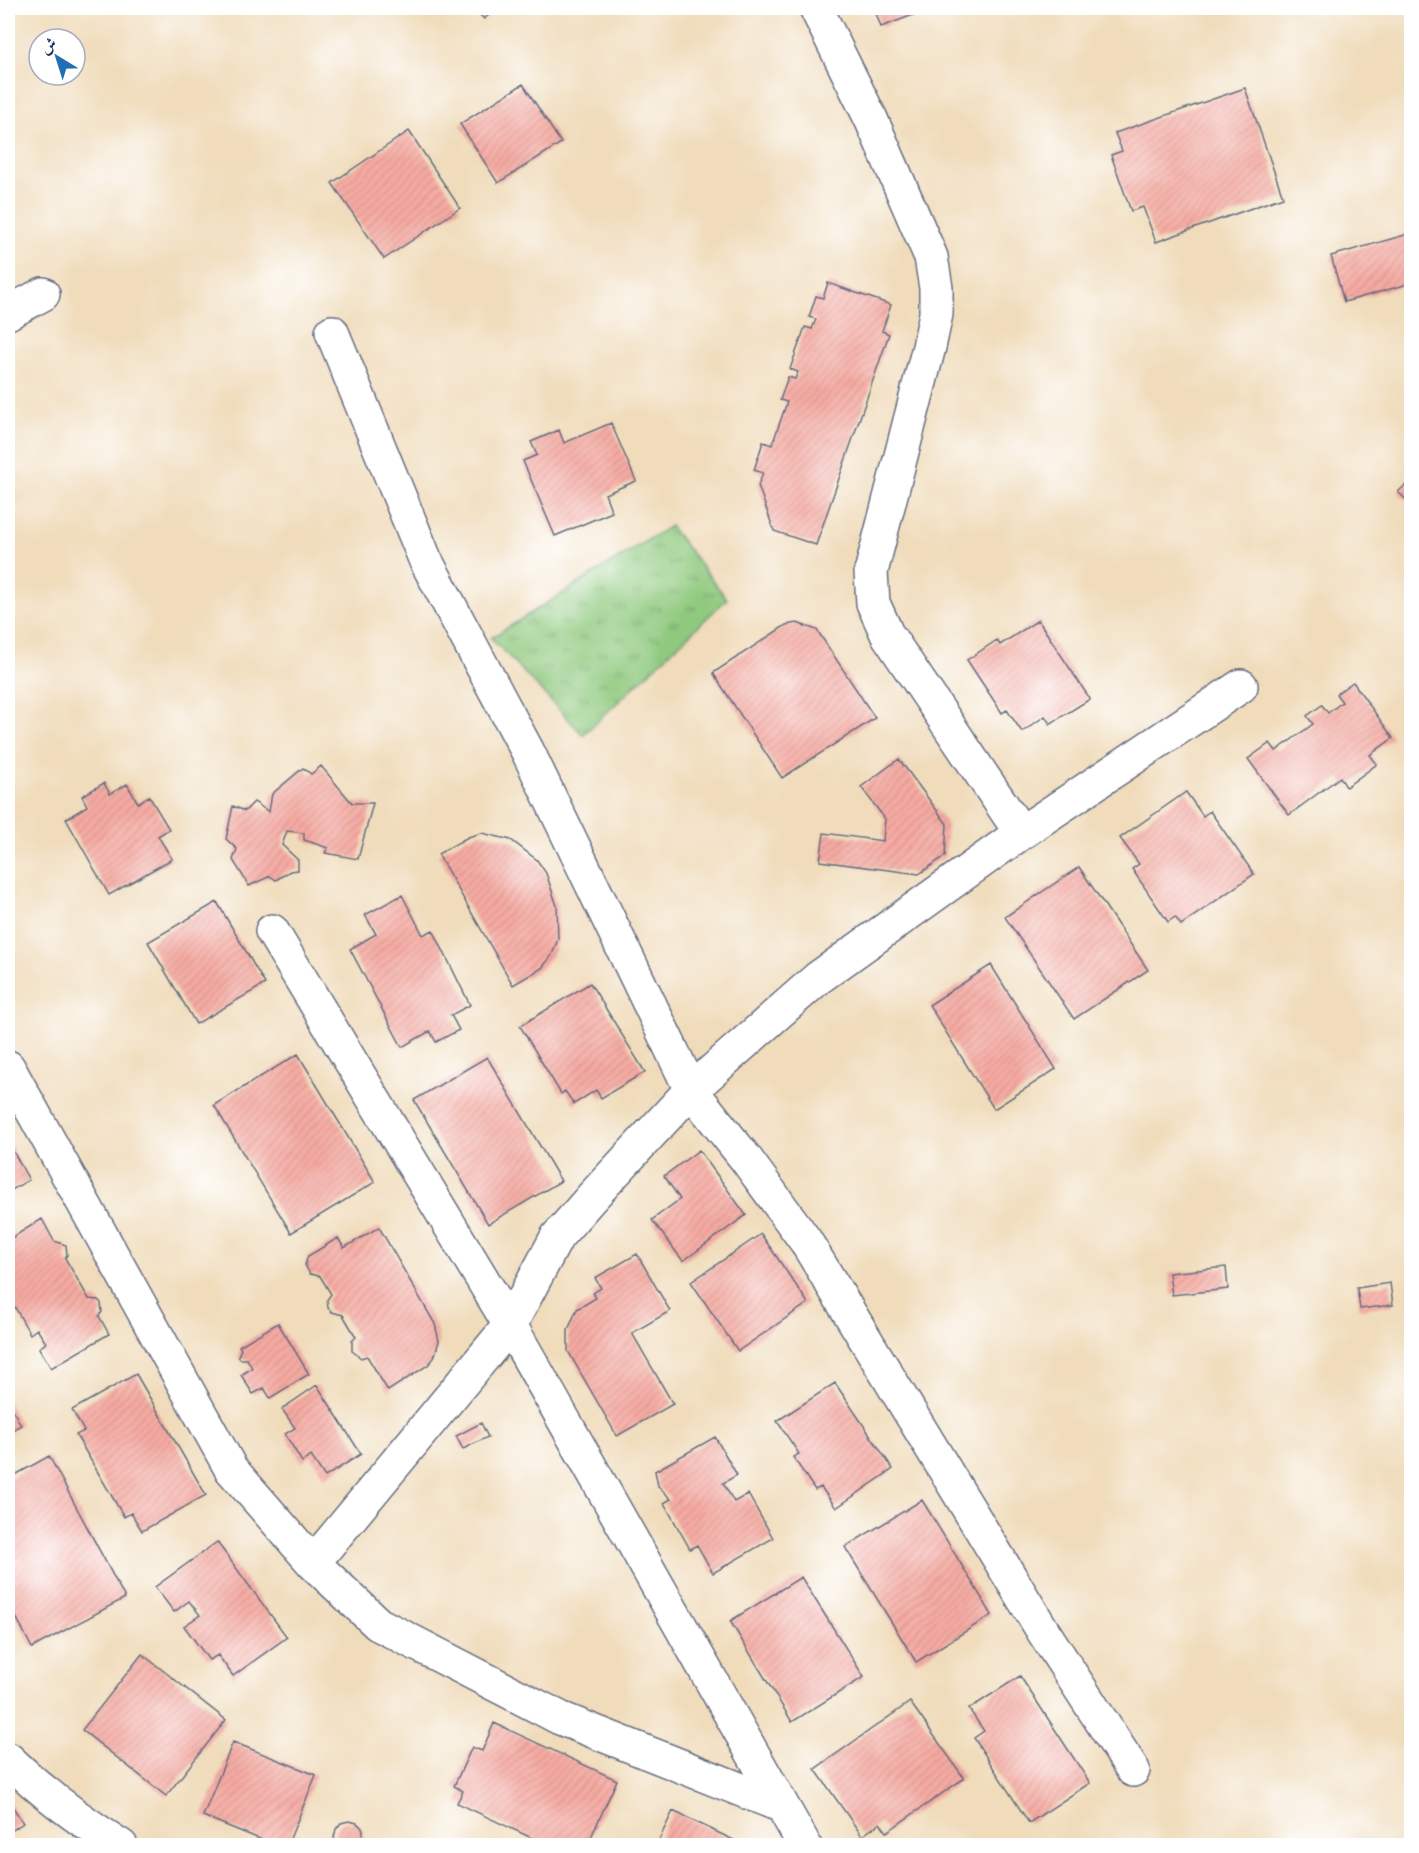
<svg xmlns="http://www.w3.org/2000/svg" width="1419" height="1853" viewBox="0 0 1419 1853" font-family="'Sorts Mill Goudy',Amiri,serif">
  <style>
    .grass { fill: url(#grass-tufts); stroke: #547c6e; stroke-width: 1.5 }
    .building { fill: url(#building-hatch) }
    .lines { fill: none; stroke-linecap: round; stroke-linejoin: round }
    .street-casing { stroke: #666c7f; stroke-width: 36 }
    .street { stroke: #fff; stroke-width: 33 }
  </style>
  <defs>
    <pattern id="grass-tufts" width="24" height="20" patternUnits="userSpaceOnUse" patternTransform="scale(1.5)"><rect width="24" height="20" fill="#8ec97d"/><path d="M3 7l-1-3M5 7V3M7 7l1-3M15 17l-1-3M17 17v-4M19 17l1-3" fill="none" stroke="#73a46a"/></pattern>
    <pattern id="building-hatch" width="6" height="6" patternUnits="userSpaceOnUse" patternTransform="scale(1.5)"><rect width="6" height="6" fill="#f6aba2"/><path d="M-1 1l2-2M0 6l6-6M5 7l2-2" fill="none" stroke="#d2938e"/></pattern>
  </defs>
  <rect width="100%" height="100%" fill="#fff"/>
  <filter id="ink" filterUnits="userSpaceOnUse"><feTurbulence type="fractalNoise" baseFrequency=".0167" numOctaves="2"/><feDisplacementMap in="SourceGraphic" scale="12" xChannelSelector="R" yChannelSelector="G"/><feConvolveMatrix kernelMatrix="1 2 1 2 8 2 1 2 1" color-interpolation-filters="sRGB"/></filter>
  <filter id="wash" filterUnits="userSpaceOnUse"><feTurbulence type="fractalNoise" baseFrequency=".008" numOctaves="4" result="noise"/><feDisplacementMap in="SourceGraphic" scale="24" xChannelSelector="R" yChannelSelector="G"/><feGaussianBlur stdDeviation="1.35" result="paint"/><feColorMatrix in="noise" values="0 0 0 0 0 0 0 0 0 0 0 0 0 0 0 0 0 1.4 0 .05"/><feComposite in="paint" operator="in"/></filter>
  <g filter="url(#wash)">
    <rect width="100%" height="100%" fill="#f0dcbb"/>
    <path class="grass" d="M 670,526 L 727,599 L 583,735 L 491,638 Z"/>
    <g id="blocks">
      <path class="building" d="M 473,8 L 495,8 L 496,9 L 484,19 Z
        M 874,8 L 932,8 L 881,27 Z
        M 523,84 L 561,143 L 498,183 L 460,124 Z
        M 1245,88 L 1283,197 L 1156,242 L 1143,207 L 1131,211 L 1111,155 L 1122,151 L 1115,133 Z
        M 409,131 L 460,208 L 384,259 L 332,183 Z
        M 1412,233 L 1412,283 L 1344,302 L 1331,256 Z
        M 828,283 L 891,305 L 882,331 L 889,334 L 816,545 L 774,531 L 758,485 L 763,473 L 754,470 L 763,442 L 772,445 L 787,402 L 780,400 L 788,377 L 795,379 L 798,372 L 790,369 L 805,327 L 812,329 L 816,319 L 809,317 L 816,296 L 823,298 Z
        M 611,423 L 636,481 L 605,494 L 612,512 L 555,536 L 523,461 L 537,455 L 531,442 L 559,430 L 564,443 Z
        M 1412,479 L 1412,505 L 1398,492 Z
        M 1038,620 L 1090,699 L 1050,724 L 1045,716 L 1022,732 L 1007,710 L 1002,713 L 967,660 L 997,640 L 1000,645 Z
        M 797,623 L 817,630 L 875,718 L 782,778 L 713,673 L 786,625 Z
        M 1353,682 L 1393,738 L 1370,755 L 1377,764 L 1346,787 L 1340,777 L 1289,815 L 1248,759 L 1270,743 L 1276,751 L 1313,724 L 1307,716 L 1322,705 L 1328,713 L 1342,702 L 1336,694 Z
        M 899,759 L 947,824 L 945,856 L 919,874 L 820,861 L 824,833 L 883,841 L 885,819 L 861,787 Z
        M 321,766 L 352,803 L 373,803 L 358,859 L 325,853 L 328,848 L 304,840 L 304,833 L 287,831 L 282,845 L 298,860 L 298,870 L 290,871 L 276,880 L 270,876 L 249,886 L 233,860 L 237,849 L 226,839 L 233,806 L 245,811 L 254,802 L 269,812 L 272,794 L 303,768 L 311,774 Z
        M 104,783 L 110,794 L 127,784 L 138,803 L 149,796 L 169,829 L 158,836 L 172,859 L 109,895 L 66,819 L 87,806 L 82,796 Z
        M 1186,792 L 1203,816 L 1210,811 L 1254,874 L 1181,925 L 1175,917 L 1168,922 L 1132,869 L 1139,864 L 1120,838 Z
        M 482,833 L 511,840 L 537,860 L 546,873 L 557,906 L 558,939 L 552,955 L 542,968 L 513,985 L 438,854 L 468,837 Z
        M 1079,867 L 1148,970 L 1074,1019 L 1005,917 Z
        M 402,895 L 423,935 L 433,930 L 470,1005 L 451,1015 L 459,1030 L 436,1042 L 430,1031 L 402,1047 L 350,949 L 376,934 L 365,915 Z
        M 217,902 L 265,984 L 196,1024 L 148,942 Z
        M 991,965 L 1056,1069 L 994,1109 L 929,1005 Z
        M 590,983 L 645,1072 L 601,1098 L 596,1090 L 574,1104 L 565,1091 L 561,1094 L 520,1026 Z
        M 298,1054 L 375,1182 L 291,1233 L 214,1105 Z
        M 487,1057 L 561,1181 L 488,1224 L 414,1100 Z
        M 8,1142 L 29,1180 L 8,1192 Z
        M 699,1150 L 746,1215 L 683,1261 L 652,1220 L 680,1199 L 664,1176 Z
        M 42,1219 L 54,1241 L 66,1245 L 67,1255 L 65,1258 L 89,1299 L 98,1300 L 101,1303 L 102,1312 L 99,1316 L 109,1334 L 51,1368 L 39,1348 L 46,1343 L 37,1329 L 30,1334 L 8,1295 L 13,1288 L 8,1279 L 8,1240 Z
        M 379,1227 L 435,1324 L 439,1341 L 434,1358 L 428,1365 L 388,1391 L 367,1356 L 361,1358 L 352,1351 L 352,1341 L 356,1337 L 343,1315 L 332,1312 L 328,1308 L 327,1300 L 331,1294 L 320,1276 L 310,1274 L 305,1265 L 308,1256 L 338,1238 L 344,1248 Z
        M 761,1234 L 808,1303 L 738,1351 L 691,1282 Z
        M 637,1254 L 670,1311 L 632,1333 L 673,1404 L 617,1436 L 568,1351 L 568,1330 L 577,1309 L 596,1298 L 593,1293 L 601,1288 L 595,1278 Z
        M 1226,1267 L 1228,1289 L 1172,1295 L 1169,1273 Z
        M 1390,1283 L 1393,1305 L 1360,1309 L 1357,1288 Z
        M 278,1323 L 309,1374 L 270,1398 L 264,1388 L 253,1394 L 241,1375 L 252,1368 L 247,1359 L 240,1359 L 238,1356 L 241,1349 L 239,1346 Z
        M 136,1374 L 206,1495 L 142,1531 L 131,1513 L 124,1517 L 76,1435 L 84,1431 L 72,1410 Z
        M 835,1383 L 893,1469 L 836,1508 L 821,1487 L 815,1490 L 793,1457 L 799,1454 L 777,1421 Z
        M 317,1385 L 361,1454 L 325,1477 L 311,1456 L 302,1462 L 285,1434 L 295,1428 L 282,1409 Z
        M 8,1402 L 21,1425 L 8,1433 Z
        M 481,1423 L 488,1437 L 463,1449 L 456,1436 Z
        M 715,1437 L 737,1475 L 723,1483 L 734,1502 L 748,1494 L 773,1538 L 713,1573 L 697,1545 L 690,1549 L 664,1503 L 671,1499 L 658,1486 L 655,1471 Z
        M 49,1456 L 125,1598 L 32,1648 L 8,1601 L 8,1479 Z
        M 922,1500 L 992,1615 L 916,1662 L 845,1547 Z
        M 217,1542 L 287,1637 L 233,1676 L 218,1655 L 209,1660 L 184,1626 L 200,1615 L 189,1601 L 174,1612 L 155,1587 Z
        M 801,1577 L 864,1677 L 792,1722 L 730,1621 Z
        M 142,1654 L 226,1720 L 166,1796 L 82,1730 Z
        M 1020,1676 L 1090,1783 L 1029,1823 L 974,1738 L 984,1731 L 969,1709 Z
        M 910,1702 L 964,1778 L 887,1832 L 880,1823 L 862,1836 L 815,1769 Z
        M 494,1723 L 617,1780 L 587,1846 L 549,1846 L 457,1803 L 463,1791 L 454,1786 L 472,1747 L 482,1751 Z
        M 233,1742 L 316,1775 L 287,1846 L 277,1846 L 203,1816 Z
        M 8,1799 L 23,1823 L 8,1833 Z
        M 673,1811 L 746,1846 L 656,1846 Z
        M 349,1821 L 357,1823 L 363,1829 L 362,1844 L 337,1846 L 334,1837 L 336,1829 L 341,1823 Z"/>
    </g>
  </g>
  <g filter="url(#ink)">
    <use href="#blocks" fill-opacity="0" stroke="#666c7f" stroke-width="1.5"/>
    <g class="lines">
      <g class="street-casing">
        <path id="street" d="M 816,8 L 871,119 L 931,257 L 936,288 L 936,314 L 929,347 L 871,572 L 873,603 L 887,634 L 1021,833
          M 8,313 L 43,294
          M 332,332 L 425,559 L 528,752 L 691,1090 L 746,1159 L 805,1240 L 1043,1631 L 1133,1770
          M 272,931 L 510,1325 L 313,1563
          M 8,1067 L 231,1469 L 313,1563 L 378,1624 L 560,1718 L 782,1806
          M 8,1759 C 43,1793 79,1820 121,1846
          M 805,1846 L 510,1325 L 557,1237 L 591,1198 L 691,1090 L 818,978 L 1021,833 L 1241,686"/>
      </g>
      <use href="#street" class="street"/>
    </g>
  </g>
  <rect width="1419" height="1853" fill="none" stroke="#fff" stroke-width="30"/>
  <g transform="translate(57 57) rotate(322)"><circle r="28" fill="#ffffff" stroke="#a4acbf" stroke-width="1.5"/>
  <path d="M0-4.5L10 22L0 15L-10 22Z" fill="#1f6fb2"/>
  <text y="-9" font-size="16" font-weight="bold" text-anchor="middle" fill="#1b2f5e">ش</text>
  </g>
</svg>
